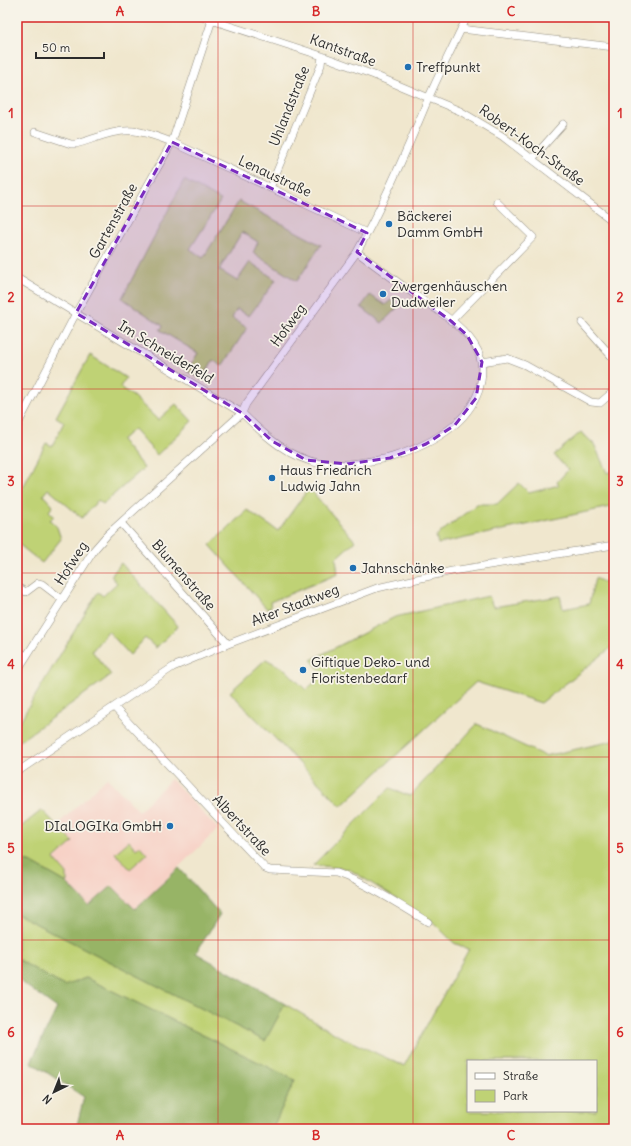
<svg xmlns="http://www.w3.org/2000/svg" width="631" height="1146" viewBox="0 0 631 1146" font-family="Delius,sans-serif">
  <style>
    .built { fill: #f7d1c6 }
    .green { fill: #bfd275; stroke: #757e50; fill-rule: evenodd }
    .forest { fill: #97b466; stroke: #617048 }
    .lines { fill: none; stroke-linecap: round; stroke-linejoin: round }
    .minor-casing { stroke: #8e897c; stroke-width: 8 }
    .minor { stroke: #fff; stroke-width: 7 }
    .marked { fill: #7b2cbf; fill-opacity: 0.2; stroke: #7b2cbf; stroke-width: 3; stroke-dasharray: 8 5; stroke-linejoin: round }
    .grid { fill: none; stroke: #d62828; stroke-width: 1; stroke-opacity: 0.55 }
    .poi-dot { fill: #1f6fb2; stroke: #f7f3e8; stroke-width: 1.5 }
    .labels { text-anchor: middle; stroke-width: 3.5; stroke-linejoin: round; paint-order: stroke }
    .street-label { font-size: 14px; fill: #2b2b2b; stroke: #f7f3e8 }
    .poi-label { font-size: 14px; fill: #2b2b2b; stroke: #f7f3e8; text-anchor: start }
    .neatline { fill: none; stroke: #d62828; stroke-width: 1.5 }
    .grid-label { font-size: 13px; text-anchor: middle; font-weight: bold; fill: #d62828 }
  </style>
  <rect width="100%" height="100%" fill="#f7f3e8"/>
  <filter id="ink" filterUnits="userSpaceOnUse"><feTurbulence type="fractalNoise" baseFrequency=".025" numOctaves="2"/><feDisplacementMap in="SourceGraphic" scale="8" xChannelSelector="R" yChannelSelector="G"/><feConvolveMatrix kernelMatrix="1 2 1 2 8 2 1 2 1" color-interpolation-filters="sRGB"/></filter>
  <filter id="wash" filterUnits="userSpaceOnUse"><feTurbulence type="fractalNoise" baseFrequency=".012" numOctaves="4" result="noise"/><feDisplacementMap in="SourceGraphic" scale="16" xChannelSelector="R" yChannelSelector="G"/><feGaussianBlur stdDeviation="0.9" result="paint"/><feColorMatrix in="noise" values="0 0 0 0 0 0 0 0 0 0 0 0 0 0 0 0 0 1.4 0 .05"/><feComposite in="paint" operator="in"/></filter>
  <g filter="url(#wash)">
    <rect width="100%" height="100%" fill="#f0e7ce"/>
    <path class="built" d="M 107,778 L 139,811 L 171,779 L 218,829 L 135,909 L 89,906 L 67,883 L 67,874 L 54,860 L 73,842 L 57,825 Z"/>
    <path class="green" d="M 184,180 L 221,200 L 190,249 L 203,258 L 239,201 L 321,245 L 297,281 L 253,253 L 258,242 L 242,232 L 219,270 L 237,281 L 250,262 L 276,280 L 249,316 L 237,309 L 232,318 L 247,328 L 222,366 L 213,360 L 202,380 L 187,371 L 198,353 L 160,330 L 163,326 L 122,298 Z
      M 370,295 L 385,305 L 391,300 L 398,307 L 382,323 L 361,307 Z
      M 90,355 L 126,378 L 120,387 L 134,397 L 158,420 L 176,404 L 192,421 L 157,455 L 134,429 L 121,440 L 144,468 L 103,504 L 98,500 L 82,518 L 48,489 L 43,495 L 53,506 L 49,511 L 54,516 L 50,520 L 57,527 L 61,539 L 42,563 L 17,543 L 17,499 L 46,443 L 52,446 L 64,422 L 56,417 Z
      M 581,432 L 594,444 L 607,473 L 614,471 L 614,506 L 438,544 L 436,536 L 477,504 L 497,504 L 519,483 L 529,493 L 559,485 L 557,482 L 568,470 L 554,455 Z
      M 309,488 L 355,541 L 336,558 L 338,574 L 270,602 L 271,607 L 267,609 L 210,545 L 247,510 L 278,531 Z
      M 121,563 L 178,626 L 156,648 L 145,638 L 130,655 L 108,631 L 92,651 L 111,675 L 17,743 L 17,726 L 98,592 L 103,596 L 117,583 L 111,576 Z
      M 595,578 L 614,587 L 614,648 L 612,647 L 541,703 L 476,682 L 341,806 L 230,692 L 266,659 L 286,670 L 306,690 L 324,674 L 311,660 L 395,617 L 489,596 L 493,607 L 560,596 L 563,609 L 589,604 Z
      M 477,724 L 545,756 L 613,741 L 614,728 L 614,1129 L 272,1129 L 295,1080 L 86,978 L 64,986 L 17,959 L 17,914 L 265,1041 L 285,1004 L 339,1036 L 404,1066 L 469,949 L 454,943 L 433,922 L 349,869 L 313,865 L 390,788 L 410,796 ZM 468,1061 L 596,1061 L 596,1111 L 468,1111 Z
      M 42,810 L 73,842 L 54,859 L 67,874 L 67,883 L 32,863 L 17,859 L 17,830 Z
      M 129,841 L 136,849 L 140,846 L 147,854 L 130,869 L 115,853 Z"/>
    <path class="forest" d="M 17,859 L 32,863 L 67,883 L 89,906 L 112,886 L 135,909 L 179,868 L 220,914 L 196,953 L 285,1004 L 265,1041 L 17,914 Z
      M 17,959 L 64,986 L 86,978 L 295,1080 L 272,1129 L 76,1129 L 84,1097 L 31,1062 L 57,1008 L 17,979 Z"/>
  </g>
  <g filter="url(#ink)">
    <g class="lines">
      <g class="minor-casing">
        <path id="minor" d="M 202,17 L 322,56 L 374,75 L 460,111 L 502,136 L 614,222
          M 461,29 L 614,47
          M 35,132 L 71,144 L 76,144 C 95,139 114,129 134,131 C 147,132 160,138 172,142 L 367,233
          M 532,159 L 563,124
          M 270,188 L 321,65 L 322,56
          M 17,278 L 242,413 C 265,436 289,458 322,464 C 336,466 351,464 365,462 C 373,460 383,460 392,457 C 427,446 466,427 479,390 C 483,377 483,364 478,351 C 466,327 440,312 418,297 C 398,282 377,267 357,252
          M 451,321 L 533,237 L 497,202
          M 582,323 L 614,359
          M 482,362 L 507,358 L 525,365 L 591,402 L 600,403 L 614,391
          M 17,426 L 76,313 L 172,142 L 212,20
          M 121,523 L 228,644
          M 17,587 L 26,592 L 38,583 L 42,584 L 63,600
          M 17,649 L 26,657
          M 17,671 L 94,550 L 108,534 L 242,413 L 246,404 L 357,252 C 384,203 407,150 429,97 C 441,70 454,44 467,17
          M 114,707 L 265,868 L 270,870 L 336,873 C 366,883 400,905 428,922
          M 17,772 L 173,667 L 228,644 L 377,588 L 452,571 L 614,545"/>
      </g>
      <use href="#minor" class="minor"/>
    </g>
  </g>
  <path class="marked" d="M 172,142 L 367,233 L 357,252 L 451,321 L 467,335 L 482,362 L 476,398 L 455,425 L 426,444 L 390,458 L 347,464 L 306,460 L 272,441 L 242,413 L 76,313 Z"/>
  <path class="grid" d="M 218,17 L 218,1129M 413,17 L 413,1129M 17,206 L 614,206M 17,389 L 614,389M 17,573 L 614,573M 17,757 L 614,757M 17,940 L 614,940"/>
  <g class="poi-dot">
    <circle cx="408" cy="67" r="4"/>
    <circle cx="389" cy="224" r="4"/>
    <circle cx="383" cy="294" r="4"/>
    <circle cx="272" cy="478" r="4"/>
    <circle cx="353" cy="568" r="4"/>
    <circle cx="303" cy="670" r="4"/>
    <circle cx="170" cy="826" r="4"/>
  </g>
  <g class="labels">
    <g class="street-label">
      <text transform="translate(343 50) rotate(20)" y="5">Kantstraße</text>
      <text transform="translate(289 106) rotate(-68)" y="5">Uhlandstraße</text>
      <text transform="translate(532 145) rotate(36)" y="5">Robert-Koch-Straße</text>
      <text transform="translate(275 176) rotate(25)" y="5">Lenaustraße</text>
      <text transform="translate(113 221) rotate(-61)" y="5">Gartenstraße</text>
      <text transform="translate(288 325) rotate(-54)" y="5">Hofweg</text>
      <text transform="translate(166 352) rotate(31)" y="5">Im Schneiderfeld</text>
      <text transform="translate(71 563) rotate(-57)" y="5">Hofweg</text>
      <text transform="translate(184 575) rotate(49)" y="5">Blumenstraße</text>
      <text transform="translate(295 605) rotate(-21)" y="5">Alter Stadtweg</text>
      <text transform="translate(242 825) rotate(47)" y="5">Albertstraße</text>
    </g>
    <g class="poi-label">
      <text x="416" y="72">Treffpunkt</text>
      <text x="397" y="221">Bäckerei<tspan x="397" dy="16">Damm GmbH</tspan></text>
      <text x="391" y="291">Zwergenhäuschen<tspan x="391" dy="16">Dudweiler</tspan></text>
      <text x="280" y="475">Haus Friedrich<tspan x="280" dy="16">Ludwig Jahn</tspan></text>
      <text x="361" y="573">Jahnschänke</text>
      <text x="311" y="667">Giftique Deko- und<tspan x="311" dy="16">Floristenbedarf</tspan></text>
      <text x="162" y="831" text-anchor="end">DIaLOGIKa GmbH</text>
    </g>
  </g>
  <rect width="631" height="1146" fill="none" stroke="#f7f3e8" stroke-width="44"/>
  <rect x="467" y="1060" width="130" height="52" fill="#f7f3e8" stroke="#a5a39c"/>
  <rect x="475" y="1073" width="20" height="6" fill="#ffffff" stroke="#a5a39c"/>
  <text x="503" y="1080" font-size="12" fill="#2b2b2b">Straße</text>
  <rect x="475" y="1090" width="20" height="12" fill="#bfd275" stroke="#a5a39c"/>
  <text x="503" y="1100" font-size="12" fill="#2b2b2b">Park</text>
  <g transform="translate(54 1092) rotate(223)" stroke="#f7f3e8" stroke-width="3" paint-order="stroke">
  <path d="M0-3L7 15L0 10L-7 15Z" fill="#2b2b2b"/>
  <text y="-6" font-size="11" font-weight="bold" text-anchor="middle" fill="#2b2b2b">N</text>
  </g>
  <path d="M36 52v6h68v-6" fill="none" stroke="#2b2b2b" stroke-width="2"/>
  <text x="42" y="52" font-size="12" fill="#2b2b2b" stroke="#f7f3e8" stroke-width="3" paint-order="stroke">50 m</text>
  <rect x="22" y="22" width="587" height="1102" class="neatline"/>
  <g class="grid-label">
    <text x="120" y="16">A</text>
    <text x="316" y="16">B</text>
    <text x="511" y="16">C</text>
    <text x="11" y="118">1</text>
    <text x="620" y="118">1</text>
    <text x="11" y="302">2</text>
    <text x="620" y="302">2</text>
    <text x="11" y="486">3</text>
    <text x="620" y="486">3</text>
    <text x="11" y="669">4</text>
    <text x="620" y="669">4</text>
    <text x="11" y="853">5</text>
    <text x="620" y="853">5</text>
    <text x="11" y="1037">6</text>
    <text x="620" y="1037">6</text>
    <text x="120" y="1140">A</text>
    <text x="316" y="1140">B</text>
    <text x="511" y="1140">C</text>
  </g>
</svg>
